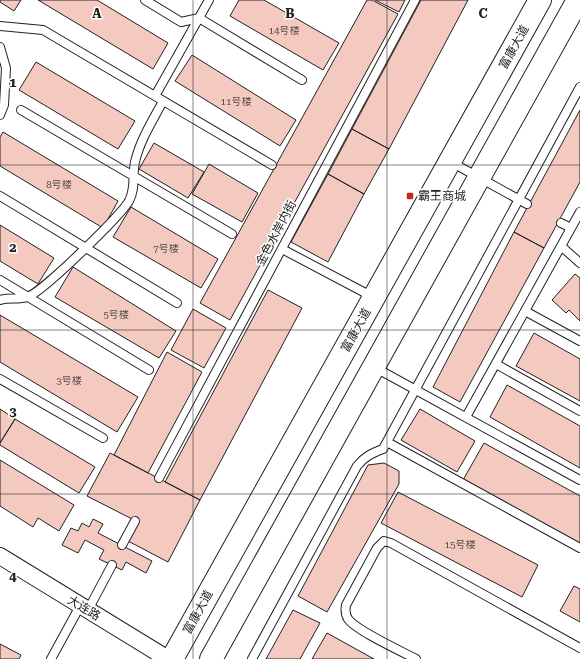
<svg xmlns="http://www.w3.org/2000/svg" width="580" height="659" viewBox="0 0 580 659" font-family="'Roboto Serif','Noto Sans SC',serif">
  <style>
    .building { fill: #f3c9c0; stroke: #222 }
    .lines { fill: none; stroke-linecap: round; stroke-linejoin: round }
    .lane-casing { stroke: #222; stroke-width: 10 }
    .street-casing { stroke: #222; stroke-width: 18 }
    .secondary-casing { stroke: #222; stroke-width: 24 }
    .lane { stroke: #fff; stroke-width: 8 }
    .street { stroke: #fff; stroke-width: 16 }
    .secondary { stroke: #fff; stroke-width: 22 }
    .grid { fill: none; stroke: #222; stroke-width: 1; stroke-opacity: 0.55 }
    .poi-dot { fill: #c62828; stroke: #fff; stroke-width: 1.5 }
    .labels { text-anchor: middle; stroke-width: 3; stroke-linejoin: round; paint-order: stroke }
    .number-label { font-size: 10px; fill: #564c4a }
    .street-label { font-size: 12px; fill: #222; stroke: #fff }
    .poi-label { font-size: 12px; fill: #222; stroke: #fff; text-anchor: start }
    .grid-label { font-size: 13px; text-anchor: middle; font-weight: bold; fill: #222; stroke: #fff; stroke-width: 3; stroke-linejoin: round; paint-order: stroke }
  </style>
  <rect width="100%" height="100%" fill="#fff"/>
  <path class="building" d="M 0,0 L 21,0 L 14,11 L 0,2 Z
    M 38,0 L 97,0 L 168,43 L 153,69 Z
    M 239,0 L 264,0 L 339,43 L 323,70 L 230,16 Z
    M 367,0 L 372,0 L 398,14 L 230,320 L 200,303 Z
    M 375,0 L 405,0 L 399,12 Z
    M 421,0 L 468,0 L 389,149 L 352,129 Z
    M 192,55 L 296,120 L 280,146 L 175,81 Z
    M 36,62 L 135,121 L 118,149 L 19,90 Z
    M 580,110 L 580,182 L 544,248 L 514,232 Z
    M 352,129 L 389,149 L 364,194 L 328,174 Z
    M 3,132 L 118,201 L 103,228 L 0,166 L 0,137 Z
    M 154,143 L 204,172 L 188,198 L 139,169 Z
    M 209,164 L 258,193 L 242,222 L 192,194 Z
    M 328,174 L 364,194 L 328,262 L 291,242 Z
    M 131,207 L 218,259 L 201,288 L 113,237 Z
    M 0,225 L 54,258 L 38,284 L 0,261 Z
    M 514,232 L 544,248 L 460,402 L 433,387 Z
    M 73,267 L 176,331 L 159,358 L 55,297 Z
    M 575,274 L 580,278 L 580,321 L 569,310 L 566,313 L 552,300 Z
    M 268,290 L 302,308 L 200,500 L 165,482 Z
    M 193,309 L 226,328 L 204,368 L 171,350 Z
    M 0,315 L 138,397 L 117,432 L 0,362 Z
    M 534,333 L 580,359 L 580,401 L 516,366 Z
    M 167,352 L 202,372 L 148,473 L 114,455 Z
    M 507,385 L 580,426 L 580,468 L 490,417 Z
    M 0,409 L 15,419 L 0,443 Z
    M 420,409 L 475,441 L 457,472 L 401,440 Z
    M 15,419 L 95,467 L 79,493 L 0,445 L 0,443 Z
    M 484,443 L 580,496 L 580,544 L 463,480 Z
    M 110,453 L 200,500 L 168,562 L 128,541 L 138,522 L 87,496 Z
    M 0,460 L 74,505 L 59,531 L 38,518 L 33,527 L 0,506 Z
    M 384,463 L 399,471 L 399,484 L 327,612 L 298,596 L 368,465 Z
    M 398,492 L 538,565 L 522,597 L 381,523 Z
    M 93,519 L 103,524 L 98,533 L 152,561 L 146,573 L 126,562 L 122,570 L 99,559 L 104,550 L 85,540 L 78,553 L 62,545 L 71,528 L 78,531 L 82,523 L 89,527 Z
    M 574,586 L 580,589 L 580,622 L 560,611 Z
    M 293,610 L 320,623 L 300,659 L 266,659 Z
    M 327,633 L 374,659 L 312,659 Z
    M 0,644 L 21,655 L 19,659 L 0,659 Z"/>
  <g class="lines">
    <g class="lane-casing">
      <path id="lane" d="M 145,0 L 181,22 L 199,18 L 302,80
        M 0,26 L 43,30 L 272,165
        M 0,47 L 6,68 L 4,105 L 0,115
        M 155,96 L 209,0
        M 21,110 L 232,234
        M 451,162 L 527,204
        M 0,196 L 177,303
        M 561,223 L 571,228
        M 561,246 L 580,263
        M 282,249 L 373,297
        M 0,280 L 149,370
        M 0,300 C 9,297 19,300 27,297 C 41,294 121,215 129,201 C 136,188 132,175 135,162 C 140,140 153,120 163,101
        M 525,311 L 580,341
        M 496,364 L 580,411
        M 374,367 L 580,480
        M 0,379 L 103,438
        M 466,417 L 580,212
        M 387,442 L 580,548
        M 159,478 L 415,0
        M 122,545 L 135,521
        M 88,610 L 112,565
        M 51,659 L 80,606
        M 252,659 L 357,466 C 364,457 372,453 383,449 L 580,87
        M 416,659 C 401,651 357,631 348,619 C 345,614 345,610 346,605 L 377,548 L 384,541 L 391,543 L 580,648"/>
    </g>
    <g class="street-casing">
      <path id="street" d="M 0,556 L 168,659"/>
    </g>
    <g class="secondary-casing">
      <path id="secondary" d="M 172,659 L 540,0
        M 211,659 L 578,0"/>
    </g>
    <use href="#lane" class="lane"/>
    <use href="#street" class="street"/>
    <use href="#secondary" class="secondary"/>
  </g>
  <path class="grid" d="M 193,0 L 193,659M 387,0 L 387,659M 0,165 L 580,165M 0,330 L 580,330M 0,494 L 580,494"/>
  <rect class="poi-dot" x="406" y="192" width="8" height="8" rx="2"/>
  <g class="labels">
    <g class="number-label">
      <text x="284" y="34">14号楼</text>
      <text x="236" y="105">11号楼</text>
      <text x="59" y="188">8号楼</text>
      <text x="166" y="252">7号楼</text>
      <text x="116" y="318">5号楼</text>
      <text x="69" y="384">3号楼</text>
      <text x="460" y="548">15号楼</text>
    </g>
    <g class="street-label">
      <text transform="translate(514 47) rotate(-61)" y="4">富康大道</text>
      <text transform="translate(276 233) rotate(-62)" y="4">金色水岸内街</text>
      <text transform="translate(356 330) rotate(-61)" y="4">富康大道</text>
      <text transform="translate(84 608) rotate(31)" y="4">大连路</text>
      <text transform="translate(198 612) rotate(-61)" y="4">富康大道</text>
    </g>
    <g class="poi-label">
      <text x="418" y="200">霸王商城</text>
    </g>
  </g>
  <g class="grid-label">
    <text x="97" y="18">A</text>
    <text x="290" y="18">B</text>
    <text x="483" y="18">C</text>
    <text x="13" y="87">1</text>
    <text x="13" y="252">2</text>
    <text x="13" y="416">3</text>
    <text x="13" y="581">4</text>
  </g>
</svg>
